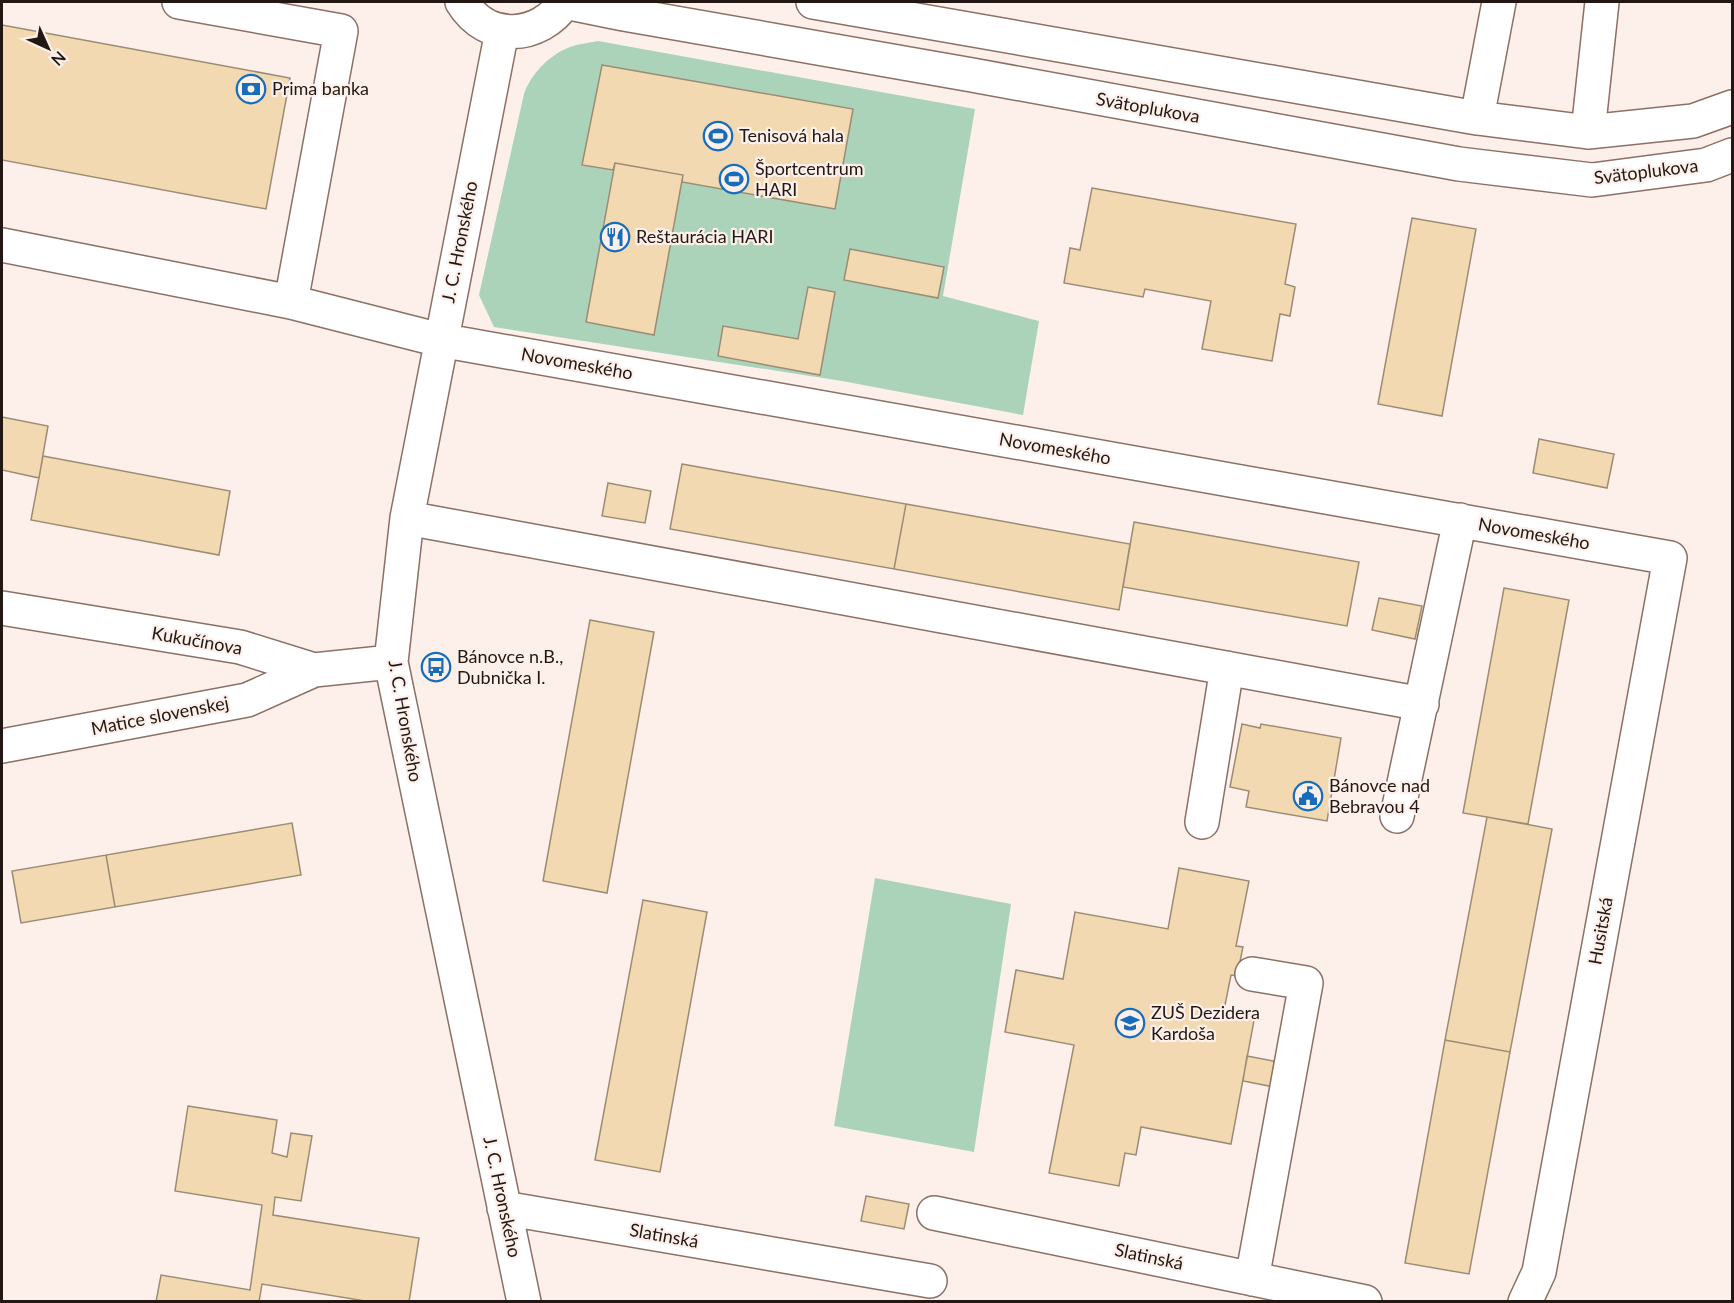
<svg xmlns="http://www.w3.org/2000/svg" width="1734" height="1303" viewBox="0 0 1734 1303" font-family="Lato,sans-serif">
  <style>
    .green { fill: #aad3ba }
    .building { fill: #f3d9b1; stroke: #9c8c74; stroke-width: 1.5 }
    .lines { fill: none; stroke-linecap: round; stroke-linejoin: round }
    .minor-casing { stroke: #8c7064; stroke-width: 36 }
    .minor { stroke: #fff; stroke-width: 33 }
    .labels { text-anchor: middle; stroke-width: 4.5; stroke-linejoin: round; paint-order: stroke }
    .poi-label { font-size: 18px; fill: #221712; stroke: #fdf0eb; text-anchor: start }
    .street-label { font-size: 18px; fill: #221712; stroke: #fdf0eb }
  </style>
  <rect width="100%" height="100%" fill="#fdf0eb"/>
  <path class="green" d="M 598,41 L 975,109 L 943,296 L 1039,321 L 1023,415 L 842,381 L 494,327 L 479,295 L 524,94 C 531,74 549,55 570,47 C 578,44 589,43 598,41 Z
    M 875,878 L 1011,904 L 974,1152 L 834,1126 Z"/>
  <path class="building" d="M 2,25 L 290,78 L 266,209 L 2,160 Z
    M 602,65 L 853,109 L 835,209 L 682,182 L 683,175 L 615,163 L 613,170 L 582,165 Z
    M 615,163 L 683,175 L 654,335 L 586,322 Z
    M 1092,188 L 1296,224 L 1285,284 L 1295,287 L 1290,316 L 1280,314 L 1272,361 L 1202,349 L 1211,301 L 1145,289 L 1143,297 L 1064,283 L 1070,248 L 1080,250 Z
    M 1412,218 L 1476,229 L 1442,416 L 1378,404 Z
    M 850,249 L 944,267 L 938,298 L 844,280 Z
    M 808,287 L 835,292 L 820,375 L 718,356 L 723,326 L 798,339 Z
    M 2,417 L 48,426 L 39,478 L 2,470 Z
    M 1539,439 L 1614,454 L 1607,488 L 1533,473 Z
    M 43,456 L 230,491 L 219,555 L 31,520 Z
    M 682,464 L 906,504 L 894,569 L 670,529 Z
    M 608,483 L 651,491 L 645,523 L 602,516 Z
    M 906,504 L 1130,544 L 1119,610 L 894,569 Z
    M 1134,522 L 1359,562 L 1347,626 L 1123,587 Z
    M 1504,588 L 1569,600 L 1528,824 L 1463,813 Z
    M 1379,598 L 1422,606 L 1415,639 L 1372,630 Z
    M 590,620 L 654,632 L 607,893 L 543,881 Z
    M 1242,724 L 1260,728 L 1261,724 L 1341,738 L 1327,821 L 1246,807 L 1249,791 L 1230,787 Z
    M 1487,817 L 1552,829 L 1510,1052 L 1445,1040 Z
    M 292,823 L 301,875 L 115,907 L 106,855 Z
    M 106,855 L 115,907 L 21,923 L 12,871 Z
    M 1179,868 L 1249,881 L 1236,946 L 1243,947 L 1237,976 L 1231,975 L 1224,1010 L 1255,1015 L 1231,1144 L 1141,1127 L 1136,1155 L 1125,1153 L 1119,1186 L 1049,1173 L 1074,1045 L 1005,1032 L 1016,970 L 1063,979 L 1075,912 L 1168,929 Z
    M 643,900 L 707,912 L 660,1172 L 595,1160 Z
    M 1445,1040 L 1510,1052 L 1469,1274 L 1405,1263 Z
    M 1247,1056 L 1278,1062 L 1274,1087 L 1243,1081 Z
    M 188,1106 L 277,1120 L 272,1153 L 287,1157 L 291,1133 L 312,1136 L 301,1201 L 275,1197 L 273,1215 L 419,1238 L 409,1302 L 371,1302 L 262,1284 L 259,1302 L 156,1302 L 161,1275 L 250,1290 L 262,1205 L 175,1191 Z
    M 866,1196 L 909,1204 L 904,1229 L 861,1221 Z"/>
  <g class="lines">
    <g class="minor-casing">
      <path id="minor" d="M 179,2 L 341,31 L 291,302
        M 462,2 C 487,43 539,40 565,2
        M 565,2 L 624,14 L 972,75 L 1459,164 L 1592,180 L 1706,165 L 1732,155
        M 813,2 L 1477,118 L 1588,132 L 1693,121 L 1732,107
        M 502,31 L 407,518 L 391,662 L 524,1302
        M 1477,118 L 1499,2
        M 1588,132 L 1602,2
        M 2,245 L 291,302 L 440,340 L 1670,558 L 1539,1272 L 1525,1302
        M 407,518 L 1422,704
        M 2,608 L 240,647 L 314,670 L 391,662
        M 2,746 L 247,700 L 314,670
        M 1397,816 L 1460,520
        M 1202,822 L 1227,668
        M 1252,974 L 1306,983 L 1252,1279
        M 504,1208 L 930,1281
        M 934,1213 L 1365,1302"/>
    </g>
    <use href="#minor" class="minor"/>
  </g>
  <defs>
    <g id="bank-ring" transform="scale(1.5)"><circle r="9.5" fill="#fdf0eb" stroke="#186dbb" stroke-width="1.5"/><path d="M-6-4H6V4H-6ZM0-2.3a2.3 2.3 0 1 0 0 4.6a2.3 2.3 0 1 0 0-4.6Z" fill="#186dbb"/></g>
    <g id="stadium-ring" transform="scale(1.5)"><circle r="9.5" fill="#fdf0eb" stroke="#186dbb" stroke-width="1.5"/><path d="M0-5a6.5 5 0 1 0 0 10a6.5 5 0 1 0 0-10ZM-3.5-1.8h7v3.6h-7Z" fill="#186dbb"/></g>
    <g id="restaurant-ring" transform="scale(1.5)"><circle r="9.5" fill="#fdf0eb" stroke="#186dbb" stroke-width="1.5"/><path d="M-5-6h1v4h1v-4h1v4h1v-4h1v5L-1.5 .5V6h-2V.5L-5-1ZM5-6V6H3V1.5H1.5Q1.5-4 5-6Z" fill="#186dbb"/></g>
    <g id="bus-ring" transform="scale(1.5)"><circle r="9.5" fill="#fdf0eb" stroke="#186dbb" stroke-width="1.5"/><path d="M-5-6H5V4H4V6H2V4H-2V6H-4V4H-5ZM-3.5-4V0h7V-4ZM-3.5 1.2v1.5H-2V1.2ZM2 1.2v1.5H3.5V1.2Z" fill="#186dbb"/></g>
    <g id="civic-ring" transform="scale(1.5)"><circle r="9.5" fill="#fdf0eb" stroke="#186dbb" stroke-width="1.5"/><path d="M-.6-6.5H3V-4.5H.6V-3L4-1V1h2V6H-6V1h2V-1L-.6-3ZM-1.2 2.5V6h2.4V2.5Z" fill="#186dbb"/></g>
    <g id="school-ring" transform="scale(1.5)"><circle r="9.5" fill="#fdf0eb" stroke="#186dbb" stroke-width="1.5"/><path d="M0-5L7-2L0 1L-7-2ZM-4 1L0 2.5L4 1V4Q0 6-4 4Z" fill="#186dbb"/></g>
  </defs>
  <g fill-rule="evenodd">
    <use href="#bank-ring" x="251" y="89"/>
    <use href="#stadium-ring" x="718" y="136"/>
    <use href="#stadium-ring" x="734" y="179"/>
    <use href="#restaurant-ring" x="615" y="237"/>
    <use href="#bus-ring" x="436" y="667"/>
    <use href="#civic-ring" x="1308" y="796"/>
    <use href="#school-ring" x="1130" y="1023"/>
  </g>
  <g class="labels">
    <g class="poi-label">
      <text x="272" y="95">Prima banka</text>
      <text x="739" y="142">Tenisová hala</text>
      <text x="755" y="175">Športcentrum<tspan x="755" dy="21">HARI</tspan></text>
      <text x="636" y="243">Reštaurácia HARI</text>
      <text x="457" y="663">Bánovce n.B.,<tspan x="457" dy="21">Dubnička I.</tspan></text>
      <text x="1329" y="792">Bánovce nad<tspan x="1329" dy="21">Bebravou 4</tspan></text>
      <text x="1151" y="1019">ZUŠ Dezidera<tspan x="1151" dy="21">Kardoša</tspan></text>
    </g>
    <g class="street-label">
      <text transform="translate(1148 108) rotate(10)" y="6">Svätoplukova</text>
      <text transform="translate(1646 172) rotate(-7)" y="6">Svätoplukova</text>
      <text transform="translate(460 242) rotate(-79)" y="6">J. C. Hronského</text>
      <text transform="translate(577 364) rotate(10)" y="6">Novomeského</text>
      <text transform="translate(1055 449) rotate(10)" y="6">Novomeského</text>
      <text transform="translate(1534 534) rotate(10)" y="6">Novomeského</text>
      <text transform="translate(197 641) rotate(10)" y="6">Kukučínova</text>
      <text transform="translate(160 716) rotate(-11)" y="6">Matice slovenskej</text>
      <text transform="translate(405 721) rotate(80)" y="6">J. C. Hronského</text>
      <text transform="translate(1601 931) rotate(-80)" y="6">Husitská</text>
      <text transform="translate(502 1197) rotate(78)" y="6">J. C. Hronského</text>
      <text transform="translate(664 1236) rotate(10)" y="6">Slatinská</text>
      <text transform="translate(1149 1257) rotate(12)" y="6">Slatinská</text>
    </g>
  </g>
  <rect width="1734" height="1303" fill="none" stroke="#221712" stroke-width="6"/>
  <g transform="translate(48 48) rotate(135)" stroke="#fdf0eb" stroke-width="4.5" paint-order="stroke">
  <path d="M0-4.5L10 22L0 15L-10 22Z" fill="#221712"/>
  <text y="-9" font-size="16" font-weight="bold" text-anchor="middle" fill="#221712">N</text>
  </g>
</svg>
